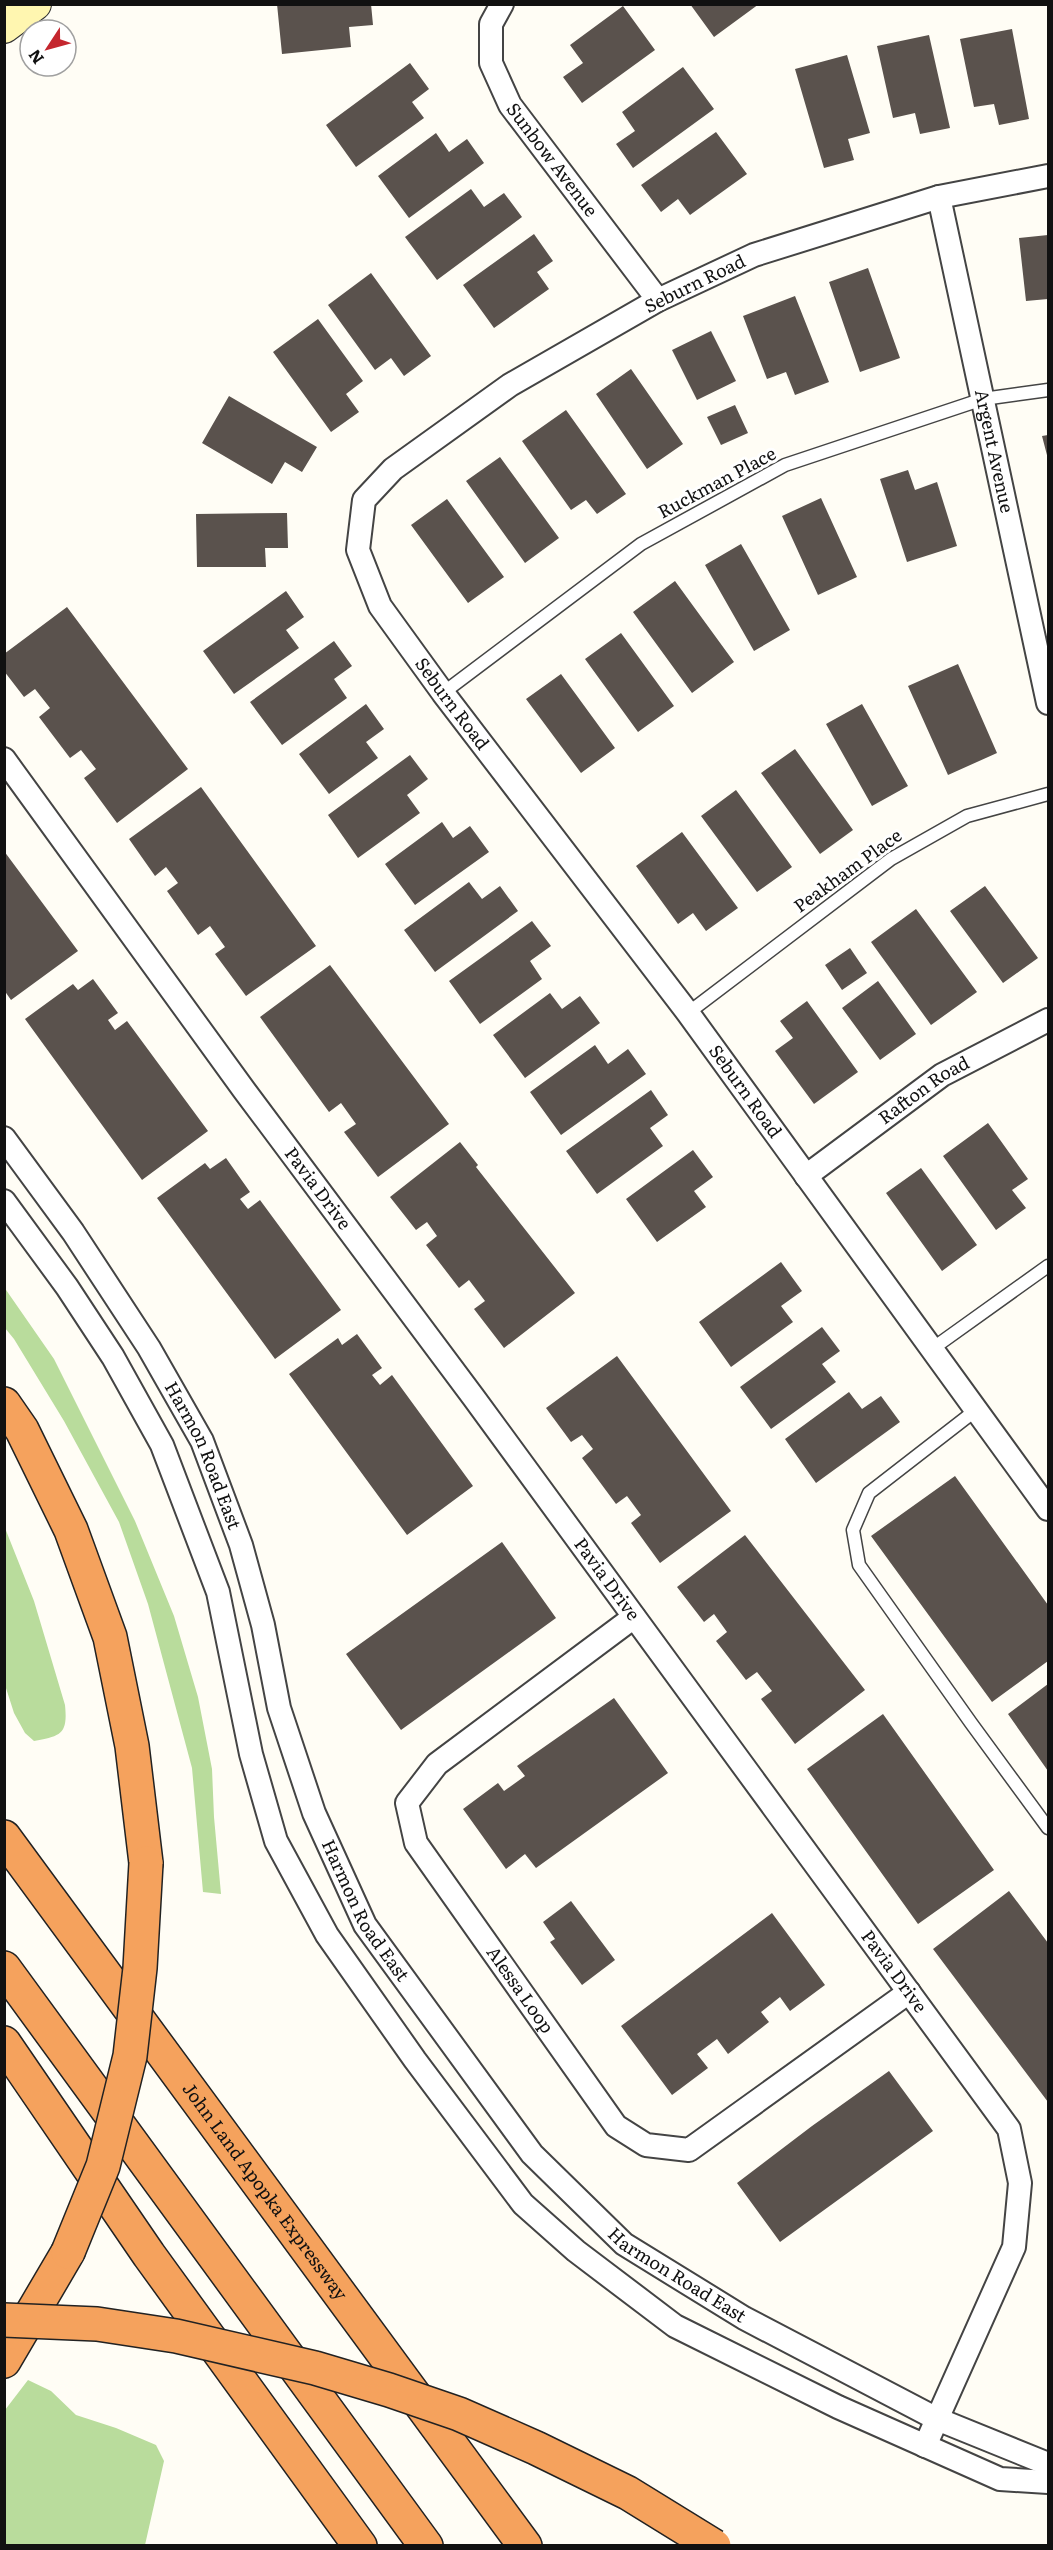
<svg xmlns="http://www.w3.org/2000/svg" width="1053" height="2550" viewBox="0 0 1053 2550" font-family="Literata,serif">
  <style>
    .forest { fill: #b9dc9c }
    .building { fill: #5a524d }
    .lines { fill: none; stroke-linecap: round; stroke-linejoin: round }
    .lane-casing { stroke: #444; stroke-width: 15 }
    .street-casing { stroke: #444; stroke-width: 26 }
    .secondary-casing { stroke: #333; stroke-width: 34 }
    .highway-casing { stroke: #222; stroke-width: 36 }
    .lane { stroke: #fff; stroke-width: 12 }
    .street { stroke: #fff; stroke-width: 22 }
    .secondary { stroke: #fff6b0; stroke-width: 32 }
    .highway { stroke: #f5a25d; stroke-width: 33 }
    .highway-bridge-casing { stroke: #222; stroke-width: 36; stroke-linecap: butt }
    .highway-bridge { stroke: #f5a25d; stroke-width: 33 }
    .labels { text-anchor: middle; stroke-width: 6; stroke-linejoin: round; paint-order: stroke }
    .street-label { font-size: 18px; fill: #111; stroke: #fff }
  </style>
  <rect width="100%" height="100%" fill="#fffdf5"/>
  <path class="forest" d="M 4,1287 L 54,1359 L 135,1521 L 174,1616 L 198,1697 L 212,1769 L 214,1817 L 221,1894 L 203,1892 L 192,1768 L 148,1604 L 119,1522 L 64,1421 L 14,1339 L 5,1328 Z
    M 5,1528 L 34,1601 L 65,1705 C 68,1734 61,1736 34,1741 L 25,1733 L 14,1713 L 5,1685 Z
    M 28,2380 L 51,2391 L 76,2415 L 116,2428 L 156,2445 L 164,2461 L 145,2545 L 5,2545 L 5,2410 Z"/>
  <path class="building" d="M 277,4 L 371,4 L 373,25 L 349,27 L 351,47 L 282,54 Z
    M 690,4 L 759,4 L 714,37 Z
    M 623,6 L 655,50 L 582,103 L 563,77 L 583,63 L 570,45 Z
    M 1012,29 L 1029,119 L 999,125 L 994,104 L 974,107 L 960,39 Z
    M 929,35 L 950,128 L 920,134 L 915,113 L 893,118 L 877,46 Z
    M 847,55 L 870,133 L 848,139 L 854,160 L 824,168 L 795,69 Z
    M 410,63 L 429,89 L 412,102 L 424,118 L 356,167 L 326,125 Z
    M 683,67 L 714,109 L 633,168 L 616,144 L 635,131 L 622,112 Z
    M 716,132 L 747,174 L 690,215 L 678,199 L 661,212 L 641,185 Z
    M 436,133 L 449,152 L 467,139 L 484,163 L 409,218 L 378,176 Z
    M 471,189 L 484,207 L 504,193 L 522,217 L 437,280 L 405,237 Z
    M 534,234 L 553,261 L 537,272 L 549,289 L 494,328 L 463,285 Z
    M 1048,235 L 1048,299 L 1026,301 L 1019,238 Z
    M 868,268 L 900,358 L 860,372 L 829,282 Z
    M 371,273 L 431,356 L 404,376 L 391,358 L 375,370 L 328,305 Z
    M 795,296 L 829,382 L 795,395 L 786,372 L 767,379 L 743,316 Z
    M 318,319 L 363,381 L 346,394 L 359,412 L 331,432 L 273,352 Z
    M 711,331 L 736,381 L 697,400 L 672,350 Z
    M 631,369 L 683,444 L 647,469 L 596,394 Z
    M 229,396 L 317,447 L 302,472 L 285,462 L 272,484 L 202,443 Z
    M 735,405 L 748,433 L 721,445 L 707,417 Z
    M 566,410 L 626,494 L 597,514 L 586,500 L 571,510 L 522,441 Z
    M 1048,435 L 1048,459 L 1042,436 Z
    M 500,457 L 559,538 L 525,563 L 466,481 Z
    M 908,470 L 915,490 L 937,482 L 957,546 L 907,562 L 880,479 Z
    M 821,498 L 857,577 L 818,595 L 782,516 Z
    M 447,499 L 504,577 L 468,603 L 411,525 Z
    M 287,513 L 288,548 L 265,548 L 266,567 L 197,567 L 196,514 Z
    M 741,544 L 790,630 L 754,651 L 705,565 Z
    M 675,581 L 734,662 L 692,693 L 633,612 Z
    M 286,591 L 304,617 L 286,630 L 299,648 L 234,694 L 203,651 Z
    M 67,607 L 188,769 L 117,823 L 84,778 L 96,769 L 81,750 L 70,758 L 39,717 L 50,708 L 35,689 L 24,697 L 4,671 L 4,654 Z
    M 621,633 L 674,706 L 638,732 L 585,659 Z
    M 334,641 L 352,666 L 334,679 L 347,698 L 282,745 L 250,702 Z
    M 958,664 L 997,753 L 948,775 L 908,686 Z
    M 561,674 L 615,748 L 581,773 L 526,699 Z
    M 366,704 L 384,729 L 366,742 L 378,758 L 329,794 L 299,754 Z
    M 862,704 L 908,786 L 872,806 L 826,724 Z
    M 795,749 L 853,830 L 820,854 L 761,773 Z
    M 410,755 L 428,779 L 407,795 L 420,813 L 358,858 L 328,815 Z
    M 201,787 L 316,946 L 246,996 L 215,954 L 225,947 L 210,926 L 198,935 L 167,891 L 178,883 L 166,867 L 155,876 L 129,839 Z
    M 736,790 L 792,867 L 757,892 L 701,816 Z
    M 442,822 L 453,838 L 470,826 L 489,852 L 415,905 L 385,864 Z
    M 682,832 L 738,908 L 706,931 L 693,913 L 678,924 L 636,866 Z
    M 4,851 L 78,951 L 11,1000 L 4,990 Z
    M 469,882 L 482,899 L 500,886 L 518,911 L 435,972 L 404,930 Z
    M 985,886 L 1038,958 L 1003,983 L 950,911 Z
    M 916,909 L 977,992 L 931,1025 L 871,942 Z
    M 532,921 L 551,946 L 530,961 L 542,979 L 480,1024 L 449,981 Z
    M 850,948 L 867,973 L 842,990 L 825,965 Z
    M 330,965 L 449,1124 L 378,1177 L 344,1132 L 356,1124 L 341,1103 L 329,1112 L 260,1017 Z
    M 93,979 L 118,1013 L 108,1020 L 115,1030 L 127,1021 L 208,1131 L 142,1180 L 25,1019 L 73,984 L 78,990 Z
    M 878,981 L 916,1034 L 880,1060 L 842,1008 Z
    M 550,993 L 562,1009 L 580,996 L 600,1023 L 525,1078 L 493,1035 Z
    M 807,1001 L 858,1072 L 814,1104 L 775,1051 L 793,1038 L 780,1021 Z
    M 595,1045 L 608,1064 L 628,1049 L 646,1074 L 561,1135 L 530,1092 Z
    M 651,1090 L 668,1115 L 650,1128 L 663,1146 L 597,1194 L 566,1151 Z
    M 988,1123 L 1028,1179 L 1012,1190 L 1026,1208 L 996,1230 L 943,1156 Z
    M 460,1142 L 478,1165 L 476,1167 L 575,1293 L 504,1348 L 474,1309 L 485,1301 L 469,1280 L 459,1288 L 426,1245 L 437,1236 L 427,1222 L 416,1230 L 390,1197 Z
    M 693,1150 L 713,1177 L 694,1191 L 706,1207 L 657,1242 L 626,1199 Z
    M 226,1158 L 250,1192 L 240,1199 L 248,1209 L 260,1200 L 341,1310 L 275,1359 L 157,1198 L 205,1163 L 210,1169 Z
    M 921,1168 L 977,1245 L 942,1271 L 886,1193 Z
    M 781,1262 L 802,1291 L 781,1306 L 793,1322 L 731,1367 L 699,1322 Z
    M 822,1327 L 840,1351 L 822,1364 L 836,1382 L 771,1429 L 740,1387 Z
    M 357,1334 L 382,1368 L 372,1375 L 380,1385 L 392,1375 L 473,1486 L 407,1535 L 289,1374 L 338,1338 L 342,1345 Z
    M 617,1356 L 731,1511 L 660,1563 L 631,1523 L 641,1515 L 627,1496 L 616,1504 L 582,1458 L 593,1449 L 582,1435 L 571,1442 L 546,1408 Z
    M 849,1392 L 862,1409 L 881,1396 L 900,1422 L 816,1483 L 785,1439 Z
    M 955,1476 L 1048,1605 L 1048,1661 L 992,1702 L 871,1536 Z
    M 745,1535 L 865,1690 L 795,1744 L 761,1699 L 772,1691 L 757,1672 L 746,1680 L 716,1641 L 727,1632 L 714,1614 L 704,1622 L 677,1587 Z
    M 502,1542 L 556,1618 L 401,1730 L 346,1654 Z
    M 1048,1684 L 1048,1771 L 1008,1714 Z
    M 614,1698 L 668,1773 L 536,1868 L 525,1854 L 506,1869 L 463,1809 L 498,1783 L 504,1791 L 525,1776 L 517,1766 Z
    M 883,1714 L 994,1870 L 918,1924 L 807,1769 Z
    M 1009,1891 L 1048,1943 L 1048,2102 L 933,1949 Z
    M 571,1901 L 615,1960 L 582,1985 L 550,1942 L 555,1939 L 543,1922 Z
    M 772,1913 L 825,1985 L 790,2011 L 780,1997 L 761,2012 L 769,2022 L 728,2054 L 717,2039 L 697,2054 L 708,2068 L 672,2095 L 621,2026 Z
    M 889,2071 L 933,2131 L 780,2242 L 737,2183 L 812,2126 Z"/>
  <g class="lines">
    <g class="lane-casing">
      <path id="lane" d="M 443,693 L 641,544 L 785,465 L 983,399 L 1048,390
        M 688,1013 L 891,859 L 967,816 L 1048,794
        M 932,1349 L 1048,1266
        M 976,1410 L 869,1493 L 853,1530 L 859,1565 L 971,1723 L 1048,1828"/>
    </g>
    <g class="street-casing">
      <g id="street">
        <path id="s1" d="M 502,4 L 491,24 L 491,63 L 510,105 L 658,300"/>
        <path id="s2" d="M 1048,176 L 939,197 L 754,255 L 658,300 L 510,385 L 393,469 L 364,500 L 358,550 L 380,606 L 443,693 L 688,1013 L 1048,1509"/>
        <path id="s3" d="M 939,197 L 1048,703"/>
        <path id="s4" d="M 4,759 L 244,1090 L 474,1398 L 1009,2129 L 1020,2183 L 1014,2247 L 925,2446"/>
        <path id="s5" d="M 4,1138 L 73,1232 L 149,1348 L 202,1441 L 241,1545 L 263,1625 L 279,1708 L 314,1813 L 365,1925 L 532,2154 L 624,2244 L 744,2318 L 937,2419 L 1048,2464"/>
        <path id="s6" d="M 806,1176 L 942,1075 L 1048,1020"/>
        <path d="M 4,1201 L 67,1287 L 113,1357 L 162,1445 L 218,1592 L 251,1754 L 276,1841 L 327,1935 L 415,2060 L 523,2204 L 576,2251 L 675,2326 L 838,2407 L 1000,2479 L 1048,2482"/>
        <path id="s7" d="M 634,1617 L 437,1764 L 407,1803 L 416,1843 L 616,2126 L 646,2145 L 689,2150 L 909,1992"/>
      </g>
    </g>
    <g class="secondary-casing">
      <path id="secondary" d="M 4,27 L 35,4"/>
    </g>
    <g class="highway-casing">
      <g id="highway">
        <path d="M 4,1404 L 22,1430 L 71,1530 L 110,1637 L 132,1746 L 146,1863"/>
        <path id="s8" d="M 4,1837 L 525,2546"/>
        <path d="M 4,1968 L 426,2546"/>
        <path d="M 4,2043 L 149,2255 L 360,2546"/>
        <path d="M 4,2361 L 68,2252"/>
      </g>
    </g>
    <use href="#lane" class="lane"/>
    <use href="#street" class="street"/>
    <use href="#secondary" class="secondary"/>
    <use href="#highway" class="highway"/>
    <g class="highway-bridge-casing">
      <path id="highway-bridge" d="M 68,2252 L 103,2166 L 130,2056 L 140,1968 L 146,1863
        M 4,2320 L 97,2324 L 176,2336 L 315,2368 L 389,2390 L 459,2414 L 536,2448 L 628,2493 L 714,2546"/>
    </g>
    <use href="#highway-bridge" class="highway-bridge"/>
  </g>
  <g class="labels">
    <g class="street-label">
      <text dy="6" stroke="none"><textPath href="#s1" startOffset="177">Sunbow Avenue</textPath></text>
      <text transform="translate(695 284) rotate(-26)" y="6">Seburn Road</text>
      <text dy="6" stroke="none"><textPath href="#s3" startOffset="260">Argent Avenue</textPath></text>
      <text transform="translate(717 483) rotate(-28)" y="6">Ruckman Place</text>
      <text dy="6" stroke="none"><textPath href="#s2" startOffset="1000">Seburn Road</textPath></text>
      <text transform="translate(848 871) rotate(-36)" y="6">Peakham Place</text>
      <text dy="6" stroke="none"><textPath href="#s2" startOffset="1486">Seburn Road</textPath></text>
      <text dy="6" stroke="none"><textPath href="#s6" startOffset="146">Rafton Road</textPath></text>
      <text dy="6" stroke="none"><textPath href="#s4" startOffset="532">Pavia Drive</textPath></text>
      <text dy="6" stroke="none"><textPath href="#s5" startOffset="376">Harmon Road East</textPath></text>
      <text dy="6" stroke="none"><textPath href="#s4" startOffset="1018">Pavia Drive</textPath></text>
      <text dy="6" stroke="none"><textPath href="#s5" startOffset="862">Harmon Road East</textPath></text>
      <text dy="6" stroke="none"><textPath href="#s4" startOffset="1504">Pavia Drive</textPath></text>
      <text dy="6" stroke="none"><textPath href="#s7" startOffset="516">Alessa Loop</textPath></text>
      <text dy="6" stroke="none"><textPath href="#s8" startOffset="440">John Land Apopka Expressway</textPath></text>
      <text dy="6" stroke="none"><textPath href="#s5" startOffset="1348">Harmon Road East</textPath></text>
    </g>
  </g>
  <rect width="1053" height="2550" fill="none" stroke="#111111" stroke-width="12"/>
  <g transform="translate(48 48) rotate(234)"><circle r="28" fill="#ffffff" stroke="#a0a0a0" stroke-width="1.5"/>
  <path d="M0-4.5L10 22L0 15L-10 22Z" fill="#c4262e"/>
  <text y="-9" font-size="16" font-weight="bold" text-anchor="middle" fill="#111111">N</text>
  </g>
</svg>
